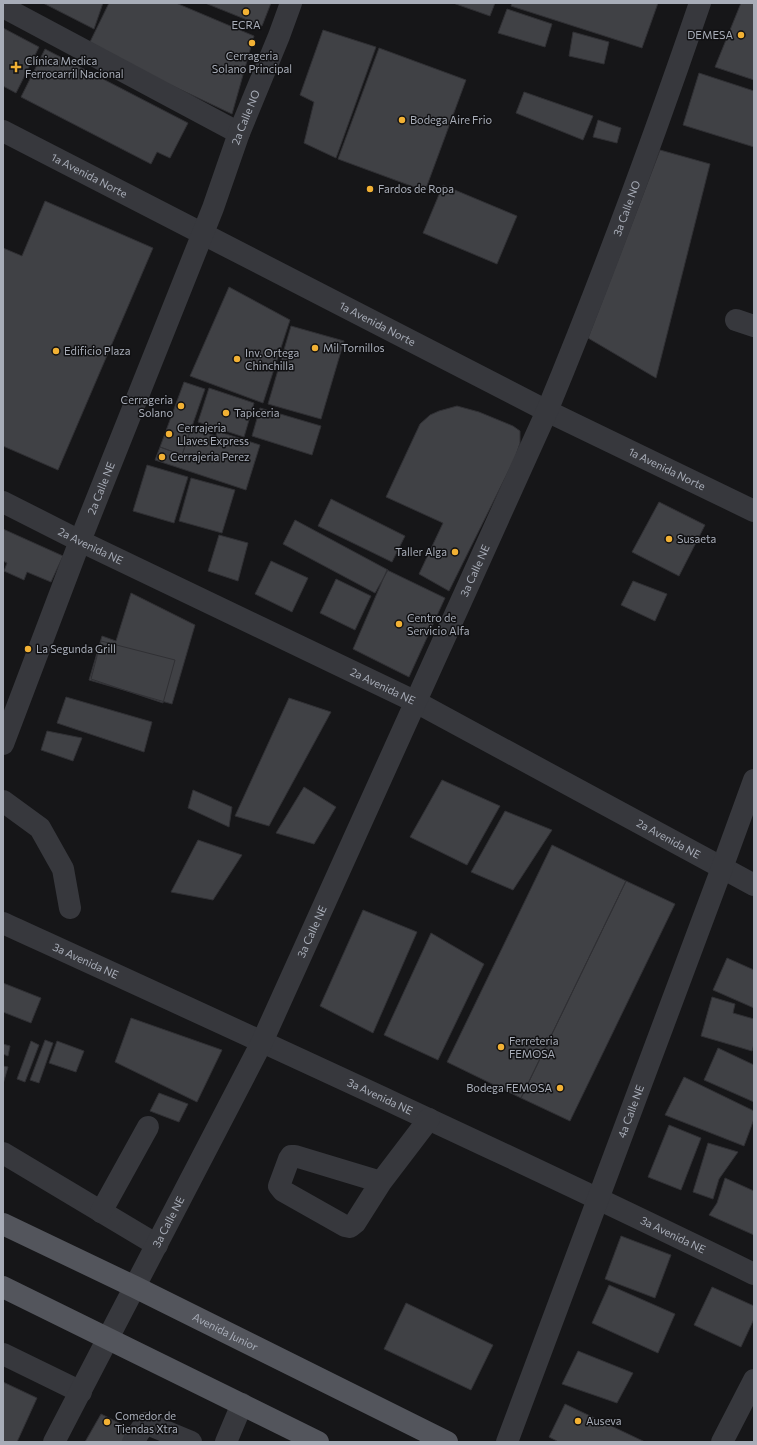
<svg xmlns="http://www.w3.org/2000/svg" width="757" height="1445" viewBox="0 0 757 1445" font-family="Commissioner,sans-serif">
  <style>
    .building { fill: #404145; stroke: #303034 }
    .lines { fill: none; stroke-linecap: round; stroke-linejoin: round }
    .minor { stroke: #37383d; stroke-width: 22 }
    .major { stroke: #53555c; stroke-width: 22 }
    .poi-dot { fill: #f2b134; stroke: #111113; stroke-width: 1.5 }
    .labels { text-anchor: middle; stroke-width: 3; stroke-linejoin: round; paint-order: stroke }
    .poi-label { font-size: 11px; fill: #a8adb8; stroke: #111113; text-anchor: start }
    .street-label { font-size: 11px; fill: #a8adb8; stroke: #111113 }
  </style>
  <rect width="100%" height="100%" fill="#161618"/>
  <path class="building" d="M 43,3 L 103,3 L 94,29 Z
    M 109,3 L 176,3 L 254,36 L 232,114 L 88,46 Z
    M 205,3 L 271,3 L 262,26 Z
    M 453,3 L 495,3 L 490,16 Z
    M 512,3 L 658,3 L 642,48 L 511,6 Z
    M 741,3 L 754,3 L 754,80 L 715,67 Z
    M 507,9 L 552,24 L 545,47 L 498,33 Z
    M 3,28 L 39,47 L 16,93 L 3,86 Z
    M 323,30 L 376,47 L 336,158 L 304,143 L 314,102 L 300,95 Z
    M 573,32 L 609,42 L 604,64 L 569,56 Z
    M 379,48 L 466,80 L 425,191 L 338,159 Z
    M 45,49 L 188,123 L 170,158 L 157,152 L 151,164 L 21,97 Z
    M 699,73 L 754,91 L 754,147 L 683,125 Z
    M 524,92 L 593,116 L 583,140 L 516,113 Z
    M 598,120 L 621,128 L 617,143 L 593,137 Z
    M 660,150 L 710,164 L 656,378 L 588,338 Z
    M 443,185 L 517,216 L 497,264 L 423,233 Z
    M 45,201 L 153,248 L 58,470 L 3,446 L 3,248 L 22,256 Z
    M 229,287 L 290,320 L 263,403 L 190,376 Z
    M 291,326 L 344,341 L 321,419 L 268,404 Z
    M 184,382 L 205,389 L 182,455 L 160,447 Z
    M 209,388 L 254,403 L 244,437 L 198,422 Z
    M 457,406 L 479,412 L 513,426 L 520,431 L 520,443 L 515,458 L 449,591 L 419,574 L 443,523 L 386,497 L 420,424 L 430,415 L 439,411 Z
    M 260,408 L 321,426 L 312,455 L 252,436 Z
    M 191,428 L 216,436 L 217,431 L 260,445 L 246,490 L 155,460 L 160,447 L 182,455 Z
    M 147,465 L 188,477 L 174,523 L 133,511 Z
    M 191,478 L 235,490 L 222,533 L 179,521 Z
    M 331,499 L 405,536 L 392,562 L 318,526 Z
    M 659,502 L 705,525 L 679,576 L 632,552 Z
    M 295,520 L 388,570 L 375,593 L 283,544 Z
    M 3,529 L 63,556 L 51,582 L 27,572 L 24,580 L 4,571 L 7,563 L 3,561 Z
    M 219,535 L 248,543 L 238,581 L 208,571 Z
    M 271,561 L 308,578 L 292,612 L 255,594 Z
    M 387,570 L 445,598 L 409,677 L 353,649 Z
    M 336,579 L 371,596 L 355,630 L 320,613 Z
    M 633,581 L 667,594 L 655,621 L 621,605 Z
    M 131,593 L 195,625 L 172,704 L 89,680 L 102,636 L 116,641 Z
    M 101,641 L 175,660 L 163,703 L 91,679 Z
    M 66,697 L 152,722 L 144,752 L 57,723 Z
    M 289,698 L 331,712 L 269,826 L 235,816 Z
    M 47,731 L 82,738 L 73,761 L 41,750 Z
    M 442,780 L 500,806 L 467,865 L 410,837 Z
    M 304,787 L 336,807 L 314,844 L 276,833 Z
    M 193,790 L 232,807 L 229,827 L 188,808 Z
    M 505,811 L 552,830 L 513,890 L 471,872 Z
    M 198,840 L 242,855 L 213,900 L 171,892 Z
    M 552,845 L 626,881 L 521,1098 L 447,1062 Z
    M 626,881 L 675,904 L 570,1121 L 521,1098 Z
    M 363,910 L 417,932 L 373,1033 L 320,1006 Z
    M 431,933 L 484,964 L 438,1060 L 384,1035 Z
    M 727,958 L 754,970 L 754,1008 L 713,990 Z
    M 3,983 L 41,998 L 31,1023 L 3,1012 Z
    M 712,997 L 735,1004 L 733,1013 L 754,1019 L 754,1044 L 752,1051 L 701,1036 Z
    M 131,1018 L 222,1050 L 197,1102 L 115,1062 Z
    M 45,1040 L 53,1043 L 39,1083 L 30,1080 Z
    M 31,1041 L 39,1045 L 25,1082 L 17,1079 Z
    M 57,1041 L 84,1051 L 76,1072 L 49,1063 Z
    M 3,1044 L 10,1046 L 8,1056 L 3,1054 Z
    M 718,1048 L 754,1065 L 754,1102 L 704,1080 Z
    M 3,1066 L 8,1067 L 3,1084 Z
    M 684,1077 L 754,1111 L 754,1119 L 744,1146 L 665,1115 Z
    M 159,1093 L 188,1104 L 179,1122 L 150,1111 Z
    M 669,1125 L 701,1138 L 681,1190 L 648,1177 Z
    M 708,1143 L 738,1152 L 719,1179 L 713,1199 L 693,1192 Z
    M 725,1178 L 754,1191 L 754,1235 L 709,1215 L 717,1203 Z
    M 621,1236 L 671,1255 L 655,1298 L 605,1279 Z
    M 609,1285 L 675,1314 L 658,1353 L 592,1323 Z
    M 712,1287 L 754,1306 L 754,1319 L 741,1347 L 694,1325 Z
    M 406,1303 L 493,1345 L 471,1390 L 384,1349 Z
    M 578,1351 L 633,1373 L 617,1403 L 562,1384 Z
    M 3,1382 L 37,1398 L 17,1442 L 3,1442 Z
    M 565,1404 L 645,1442 L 556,1442 L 557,1441 L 549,1437 Z
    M 101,1414 L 133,1430 L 126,1442 L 85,1442 Z"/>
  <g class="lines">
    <g class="minor">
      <path d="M 3,7 L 239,133"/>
      <path id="s1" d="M 3,131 L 547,411 L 754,511"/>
      <path d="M 736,320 L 754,326"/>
      <path id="s2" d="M 3,502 L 80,541 L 416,702 L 754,885"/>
      <path id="s3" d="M 3,744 L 80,541 L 213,208 L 239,133 L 279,36 L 291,3"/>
      <path d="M 3,801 L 40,828 L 63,869 L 70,908"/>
      <path id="s4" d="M 3,923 C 254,1038 506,1153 754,1274"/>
      <path d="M 3,1153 L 157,1245"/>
      <path d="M 381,1182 L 355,1223 L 350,1227 L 345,1226 L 283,1191 L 279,1186 L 289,1159 L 291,1156 L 295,1156 L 381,1182 L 429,1119"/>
      <path d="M 101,1212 L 148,1127"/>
      <path d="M 3,1354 L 81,1392"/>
      <path id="s5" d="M 54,1442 L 262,1042 L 547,411 C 603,276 653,140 700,3"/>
      <path d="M 133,1442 L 145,1423 L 191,1442"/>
      <path d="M 226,1442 L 242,1404"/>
      <path id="s6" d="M 507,1442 L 722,868 L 754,780"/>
      <path d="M 722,1442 L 754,1380"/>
    </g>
    <g class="major">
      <path id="s7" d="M 3,1224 L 135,1287 L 447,1442"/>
      <path d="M 3,1287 L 318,1442"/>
    </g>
  </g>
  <g class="poi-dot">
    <circle cx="246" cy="12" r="4"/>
    <circle cx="741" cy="35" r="4"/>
    <circle cx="252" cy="43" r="4"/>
    <path d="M14 61h4v4h4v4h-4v4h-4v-4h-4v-4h4z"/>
    <circle cx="402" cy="120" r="4"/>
    <circle cx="370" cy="189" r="4"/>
    <circle cx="315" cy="348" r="4"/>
    <circle cx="56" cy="351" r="4"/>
    <circle cx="237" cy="359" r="4"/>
    <circle cx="181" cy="406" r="4"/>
    <circle cx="226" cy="413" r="4"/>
    <circle cx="169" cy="434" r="4"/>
    <circle cx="162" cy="457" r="4"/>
    <circle cx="669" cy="539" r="4"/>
    <circle cx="455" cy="552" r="4"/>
    <circle cx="399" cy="624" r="4"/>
    <circle cx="28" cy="649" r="4"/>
    <circle cx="501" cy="1047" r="4"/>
    <circle cx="560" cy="1088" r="4"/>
    <circle cx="578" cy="1421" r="4"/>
    <circle cx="107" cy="1422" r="4"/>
  </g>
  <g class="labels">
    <g class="poi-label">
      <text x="246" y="29" text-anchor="middle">ECRA</text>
      <text x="733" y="39" text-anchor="end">DEMESA</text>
      <text x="252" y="60" text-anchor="middle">Cerrageria<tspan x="252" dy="13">Solano Principal</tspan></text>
      <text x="25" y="65">Clínica Medica<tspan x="25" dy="13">Ferrocarril Nacional</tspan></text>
      <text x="410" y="124">Bodega Aire Frio</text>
      <text x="378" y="193">Fardos de Ropa</text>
      <text x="323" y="352">Mil Tornillos</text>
      <text x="64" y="355">Edificio Plaza</text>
      <text x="245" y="357">Inv. Ortega<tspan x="245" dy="13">Chinchilla</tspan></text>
      <text x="173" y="404" text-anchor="end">Cerrageria<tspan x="173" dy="13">Solano</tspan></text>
      <text x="234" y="417">Tapiceria</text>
      <text x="177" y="432">Cerrajeria<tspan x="177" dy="13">Llaves Express</tspan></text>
      <text x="170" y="461">Cerrajeria Perez</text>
      <text x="677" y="543">Susaeta</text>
      <text x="447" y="556" text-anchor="end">Taller Alga</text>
      <text x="407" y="622">Centro de<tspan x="407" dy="13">Servicio Alfa</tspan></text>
      <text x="36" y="653">La Segunda Grill</text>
      <text x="509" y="1045">Ferreteria<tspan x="509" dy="13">FEMOSA</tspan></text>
      <text x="552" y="1092" text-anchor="end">Bodega FEMOSA</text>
      <text x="115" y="1420">Comedor de<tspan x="115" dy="13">Tiendas Xtra</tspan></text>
      <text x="586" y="1425">Auseva</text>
    </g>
    <g class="street-label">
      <text dy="4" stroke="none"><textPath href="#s3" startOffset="672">2a Calle NO</textPath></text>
      <text dy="4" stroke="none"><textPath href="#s1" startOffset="97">1a Avenida Norte</textPath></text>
      <text dy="4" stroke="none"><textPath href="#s5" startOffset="1361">3a Calle NO</textPath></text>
      <text dy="4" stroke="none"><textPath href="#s1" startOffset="421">1a Avenida Norte</textPath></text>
      <text dy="4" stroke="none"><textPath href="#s1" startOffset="745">1a Avenida Norte</textPath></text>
      <text dy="4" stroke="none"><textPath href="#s3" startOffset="274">2a Calle NE</textPath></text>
      <text dy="4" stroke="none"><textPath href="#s2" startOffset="98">2a Avenida NE</textPath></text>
      <text dy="4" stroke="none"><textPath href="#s5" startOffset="968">3a Calle NE</textPath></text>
      <text dy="4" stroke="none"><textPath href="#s2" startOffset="422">2a Avenida NE</textPath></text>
      <text dy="4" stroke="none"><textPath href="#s2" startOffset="746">2a Avenida NE</textPath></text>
      <text dy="4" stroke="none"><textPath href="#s5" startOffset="572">3a Calle NE</textPath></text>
      <text dy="4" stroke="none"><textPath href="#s4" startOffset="91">3a Avenida NE</textPath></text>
      <text dy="4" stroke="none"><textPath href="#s4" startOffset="415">3a Avenida NE</textPath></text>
      <text dy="4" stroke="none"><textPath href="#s6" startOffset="353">4a Calle NE</textPath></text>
      <text dy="4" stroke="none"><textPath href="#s5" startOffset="248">3a Calle NE</textPath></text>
      <text dy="4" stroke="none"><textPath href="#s4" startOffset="739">3a Avenida NE</textPath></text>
      <text dy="4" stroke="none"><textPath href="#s7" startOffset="247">Avenida Junior</textPath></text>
    </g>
  </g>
  <rect width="757" height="1445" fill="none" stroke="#a8adb8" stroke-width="8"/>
</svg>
